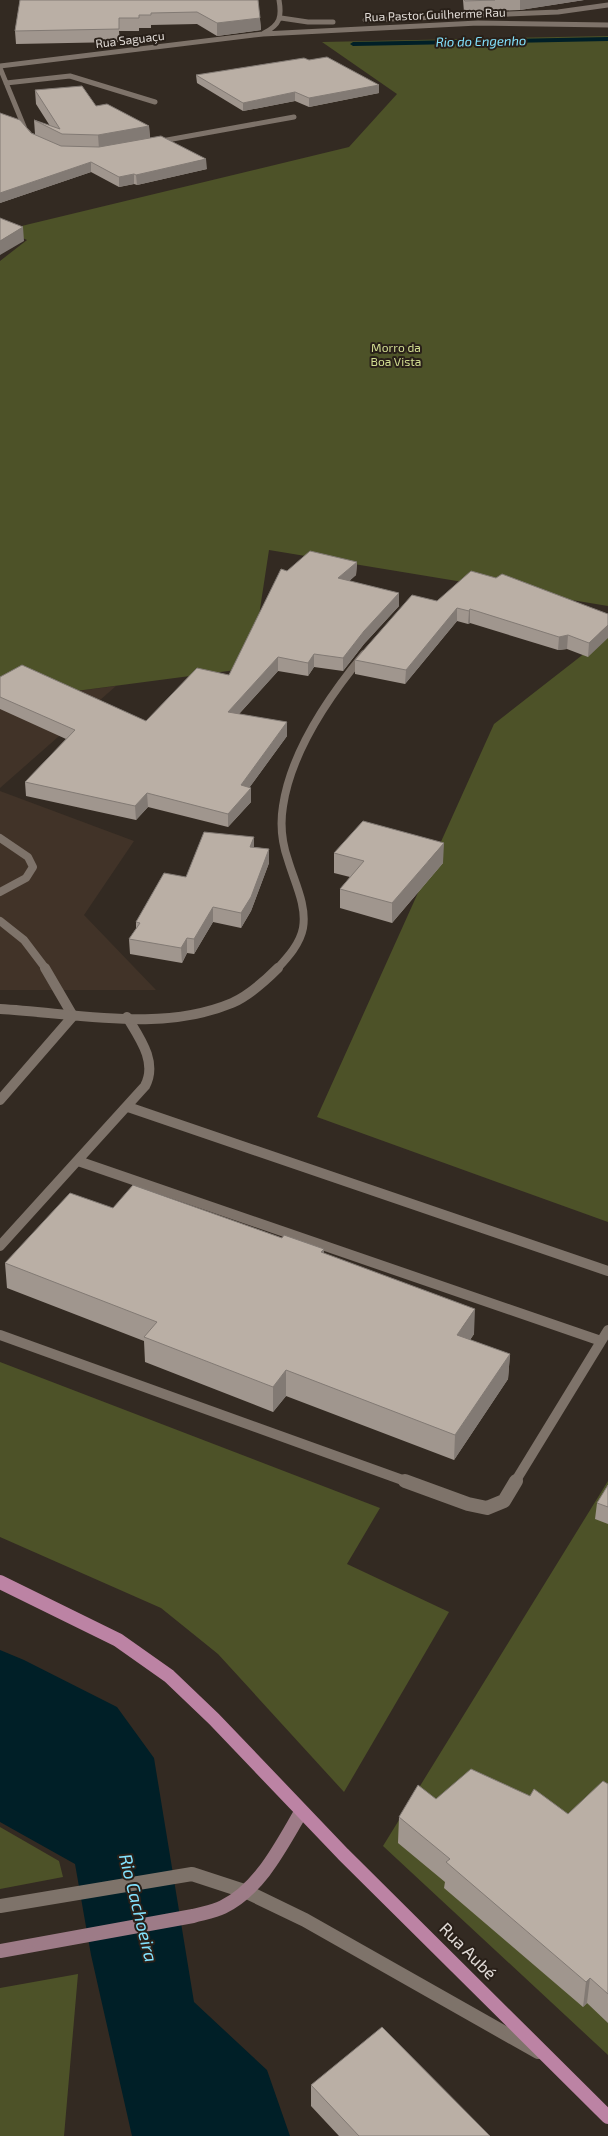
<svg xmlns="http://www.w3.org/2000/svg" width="608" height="2136" viewBox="0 0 608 2136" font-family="'Exo 2',sans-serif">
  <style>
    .built { fill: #413328 }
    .green { fill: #4d5228 }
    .water { fill: #001f27 }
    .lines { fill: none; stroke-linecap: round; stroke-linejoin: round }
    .stream { fill: #001f27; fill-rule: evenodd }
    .service-far3 { stroke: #7e736a; stroke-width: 5 }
    .service-far2 { stroke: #7e736a; stroke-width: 8 }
    .service-far1 { stroke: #7e736a; stroke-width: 10 }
    .service { stroke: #7e736a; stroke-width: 14 }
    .minor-far2 { stroke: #7e736a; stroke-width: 5 }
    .minor-far1 { stroke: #7e736a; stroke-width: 8 }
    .minor { stroke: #7e736a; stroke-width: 10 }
    .secondary { stroke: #9d7b87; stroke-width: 14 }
    .primary { stroke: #bc83a4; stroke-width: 14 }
    .wall { fill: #a0968e }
    .shaded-wall { fill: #827a74 }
    .building { fill: #baafa5; stroke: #827a74 }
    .labels { text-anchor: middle; stroke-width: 4; stroke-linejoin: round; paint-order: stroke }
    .far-street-label { font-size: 12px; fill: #e1dbd6; stroke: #292019 }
    .far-park-label { font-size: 12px; fill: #d2dd92; stroke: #292019 }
    .far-water-label { font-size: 13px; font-style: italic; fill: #83e2fe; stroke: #292019 }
    .near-street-label { font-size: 17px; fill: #e1dbd6; stroke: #292019 }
    .near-water-label { font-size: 18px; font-style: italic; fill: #83e2fe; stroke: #292019 }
  </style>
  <rect width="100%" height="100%" fill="#332a22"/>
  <path class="built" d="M 116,686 L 0,788 L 0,701 Z
    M 0,791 L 134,841 L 84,915 L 156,990 L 0,990 Z"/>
  <path class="green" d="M 608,36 L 608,606 L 269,550 L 251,668 L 0,701 L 0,261 L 27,240 L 5,230 L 349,147 L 397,94 L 322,42 Z
    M 608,635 L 608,1222 L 317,1117 L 494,724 Z
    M 0,1362 L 380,1508 L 347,1564 L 449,1612 L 344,1792 L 218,1654 L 161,1608 L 0,1537 Z
    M 608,1481 L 608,2055 L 383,1846 Z
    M 0,1827 L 59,1861 L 63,1877 L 0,1889 Z
    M 78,1974 L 64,2136 L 0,2136 L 0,1988 Z"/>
  <path class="water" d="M 0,1650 L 24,1660 L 117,1707 L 154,1758 L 194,2002 L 267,2070 L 290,2136 L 132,2136 L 91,1955 L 75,1864 L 0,1822 Z"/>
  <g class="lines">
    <path class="stream" d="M 608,37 L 608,41 L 353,46 L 350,44 L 353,42 Z"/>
    <path class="service-far3" d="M 0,68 L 25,129 L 29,133
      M 6,83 L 70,76 L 155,102
      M 156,142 L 294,117"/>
    <path class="service-far2" d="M 0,838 L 28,857 L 33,867 L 26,878 L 0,892
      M 0,921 L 24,940 L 46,969"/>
    <path class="service-far1" d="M 45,968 L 73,1016
      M 128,1107 L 608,1271
      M 78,1161 L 601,1341
      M 0,1246 L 145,1086 C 158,1062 139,1037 127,1017
      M 0,1335 L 408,1482
      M 515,1482 L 608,1330"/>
    <path class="service" d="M 405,1481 L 468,1504 L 487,1508 L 504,1501 L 516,1481
      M 0,1906 L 192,1874 L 247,1892 L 305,1920 L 538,2052"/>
    <path class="minor-far2" d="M 281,18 L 308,22 L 333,22
      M 365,20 L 558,12 L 608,5
      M 264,33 C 280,25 282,17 279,0
      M 0,66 L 263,34 L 478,23 L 608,25"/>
    <path class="minor-far1" d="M 277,969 C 288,957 300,944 303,928 C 307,905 294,881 288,860 C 282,843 280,824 283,806 C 291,752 330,695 364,654"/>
    <path class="minor" d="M 0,1009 C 75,1013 161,1033 232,1003 C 250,995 265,981 278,968
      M 0,1100 L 73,1016"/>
    <path class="secondary" d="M 0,1951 L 193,1916 C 203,1913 213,1912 223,1907 C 260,1889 281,1846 301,1812"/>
    <path class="primary" d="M 0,1582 L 118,1640 L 169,1676 L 214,1719 L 343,1854 L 608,2117"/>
  </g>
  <path class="wall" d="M 20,0 L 258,0 L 261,30 L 217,36 L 197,24 L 151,25 L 151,28 L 139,28 L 139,31 L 119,31 L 120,42 L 16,44 L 15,31 Z
    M 463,0 L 584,0 L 520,10 L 464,12 Z
    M 309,60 L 379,85 L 379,93 L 309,107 L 295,101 L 243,111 L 197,83 L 196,75 Z
    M 35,90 L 149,126 L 150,138 L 207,169 L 137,185 L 134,184 L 119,187 L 91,172 L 0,203 L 0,113 L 31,133 L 35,134 L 34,120 L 50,126 L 36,104 Z
    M 357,562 L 356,575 L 349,581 L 399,593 L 399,606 L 364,644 L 343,671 L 314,667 L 308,676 L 278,671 L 239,714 L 287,722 L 287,736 L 249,788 L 251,802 L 228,827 L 148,807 L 136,820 L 26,796 L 25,782 L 66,739 L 0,709 L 0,677 L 146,721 L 229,675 L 287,571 Z
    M 437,601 L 608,614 L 588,657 L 567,649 L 558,650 L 470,623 L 468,624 L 457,621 L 405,684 L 355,674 L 355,660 Z
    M 254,847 L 269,849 L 269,863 L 251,911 L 241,928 L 213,922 L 194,954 L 187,953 L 182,963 L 130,954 L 129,939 L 136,929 L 136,922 L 186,877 Z
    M 334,853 L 443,863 L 392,923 L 340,908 L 340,889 L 350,877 L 334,873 Z
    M 113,1208 L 282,1238 L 324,1249 L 324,1254 L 474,1334 L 470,1340 L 510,1354 L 508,1379 L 454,1460 L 286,1396 L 273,1412 L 145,1362 L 144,1341 L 7,1288 L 5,1263 Z
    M 608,1485 L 608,1524 L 595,1519 L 597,1503 Z
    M 608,1784 L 608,2023 L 587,2003 L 583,2007 L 444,1888 L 445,1882 L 398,1843 L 399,1817 L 436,1799 L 568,1814 Z
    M 311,2085 L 490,2136 L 339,2136 L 311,2106 Z"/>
  <path class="shaded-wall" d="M 520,0 L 584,0 L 520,10 Z
    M 260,18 L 261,30 L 217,36 L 217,23 Z
    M 379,85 L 379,93 L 309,107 L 309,98 Z
    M 295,92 L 295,101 L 243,111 L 243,103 Z
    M 149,126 L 150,140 L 99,149 L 98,135 Z
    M 206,159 L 207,169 L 137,185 L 136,175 Z
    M 91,162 L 91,172 L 0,203 L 0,193 Z
    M 134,174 L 134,184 L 119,187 L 119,177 Z
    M 23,227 L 24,241 L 0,255 L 0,241 Z
    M 357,562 L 356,575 L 338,591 L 338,578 Z
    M 399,593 L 399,606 L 364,644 L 343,671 L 343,658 L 364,631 Z
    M 457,608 L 457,621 L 405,684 L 406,670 Z
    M 470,609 L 470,623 L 468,624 L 469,611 Z
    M 608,625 L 608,638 L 588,657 L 589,643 Z
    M 568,635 L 567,649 L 558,650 L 559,637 Z
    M 314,654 L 314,667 L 308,676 L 308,663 Z
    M 278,657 L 278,671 L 228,726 L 228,712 Z
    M 287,722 L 287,736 L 241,799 L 241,785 Z
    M 251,788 L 251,802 L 228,827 L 228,814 Z
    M 147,793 L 148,807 L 136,820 L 135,806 Z
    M 254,837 L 254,852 L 250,847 Z
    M 444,843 L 443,863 L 392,923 L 392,903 Z
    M 269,849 L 269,863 L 251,911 L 241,928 L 241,913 Z
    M 213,907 L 213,922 L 194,954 L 194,939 Z
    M 187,938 L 187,953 L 182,963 L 181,948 Z
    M 324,1249 L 324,1274 L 321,1252 Z
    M 475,1309 L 474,1334 L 456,1360 L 457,1335 Z
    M 510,1354 L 508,1379 L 454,1460 L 455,1435 Z
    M 286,1370 L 286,1396 L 273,1412 L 273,1387 Z
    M 590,1978 L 587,2003 L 583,2007 L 586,1982 Z"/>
  <path class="building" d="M 20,0 L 258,0 L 260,18 L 217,23 L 197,12 L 151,13 L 151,15 L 139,15 L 139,18 L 119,18 L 119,29 L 15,31 Z
    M 464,0 L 495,0 L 465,1 Z
    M 327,57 L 379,85 L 309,98 L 295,92 L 243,103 L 196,75 L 304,58 L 309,60 Z
    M 82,86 L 96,106 L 107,104 L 149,126 L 98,135 L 62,134 L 34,120 L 60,129 L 35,90 Z
    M 0,113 L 20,120 L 31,133 L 61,146 L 99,147 L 161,136 L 206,159 L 136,175 L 134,174 L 119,177 L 91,162 L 0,193 Z
    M 0,218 L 23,227 L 0,241 Z
    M 310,551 L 357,562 L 338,578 L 399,593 L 364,631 L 343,658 L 314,654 L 308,663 L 278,657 L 228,712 L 287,722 L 241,785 L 251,788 L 228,814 L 147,793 L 135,806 L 25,782 L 75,730 L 0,697 L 0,677 L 22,665 L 146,721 L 197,668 L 229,675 L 281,569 L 287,571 Z
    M 471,571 L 496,578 L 502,574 L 608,614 L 608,625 L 589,643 L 568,635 L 559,637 L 470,609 L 469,611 L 457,608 L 406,670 L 355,660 L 412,595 L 437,601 Z
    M 363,821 L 444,843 L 392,903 L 340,889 L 364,861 L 334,853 Z
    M 204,832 L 254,837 L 250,847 L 269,849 L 251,897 L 241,913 L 213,907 L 194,939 L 187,938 L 181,948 L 129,939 L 140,923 L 136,922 L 164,873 L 186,877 Z
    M 133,1185 L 282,1238 L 284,1235 L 324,1249 L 321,1252 L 475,1309 L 457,1335 L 510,1354 L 455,1435 L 286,1370 L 273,1387 L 144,1337 L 157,1322 L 5,1263 L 70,1193 L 113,1208 Z
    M 608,1485 L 608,1507 L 597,1503 Z
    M 471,1769 L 530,1796 L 534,1789 L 568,1814 L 603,1781 L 608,1784 L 608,1994 L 590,1978 L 586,1982 L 446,1862 L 450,1859 L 399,1817 L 418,1785 L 436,1799 Z
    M 382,2027 L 490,2136 L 359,2136 L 311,2085 Z"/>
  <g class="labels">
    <g class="far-street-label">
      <text transform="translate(435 15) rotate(-2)" y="4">Rua Pastor Guilherme Rau</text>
      <text transform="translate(130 40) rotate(-7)" y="4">Rua Saguaçu</text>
    </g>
    <g class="far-park-label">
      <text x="396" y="352">Morro da<tspan x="396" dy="14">Boa Vista</tspan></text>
    </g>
    <g class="far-water-label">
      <text transform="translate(481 41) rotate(-1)" y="5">Rio do Engenho</text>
    </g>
    <g class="near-street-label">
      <text transform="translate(468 1951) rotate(45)" y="6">Rua Aubé</text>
    </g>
    <g class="near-water-label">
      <text transform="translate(138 1908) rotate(76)" y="6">Rio Cachoeira</text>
    </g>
  </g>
</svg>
